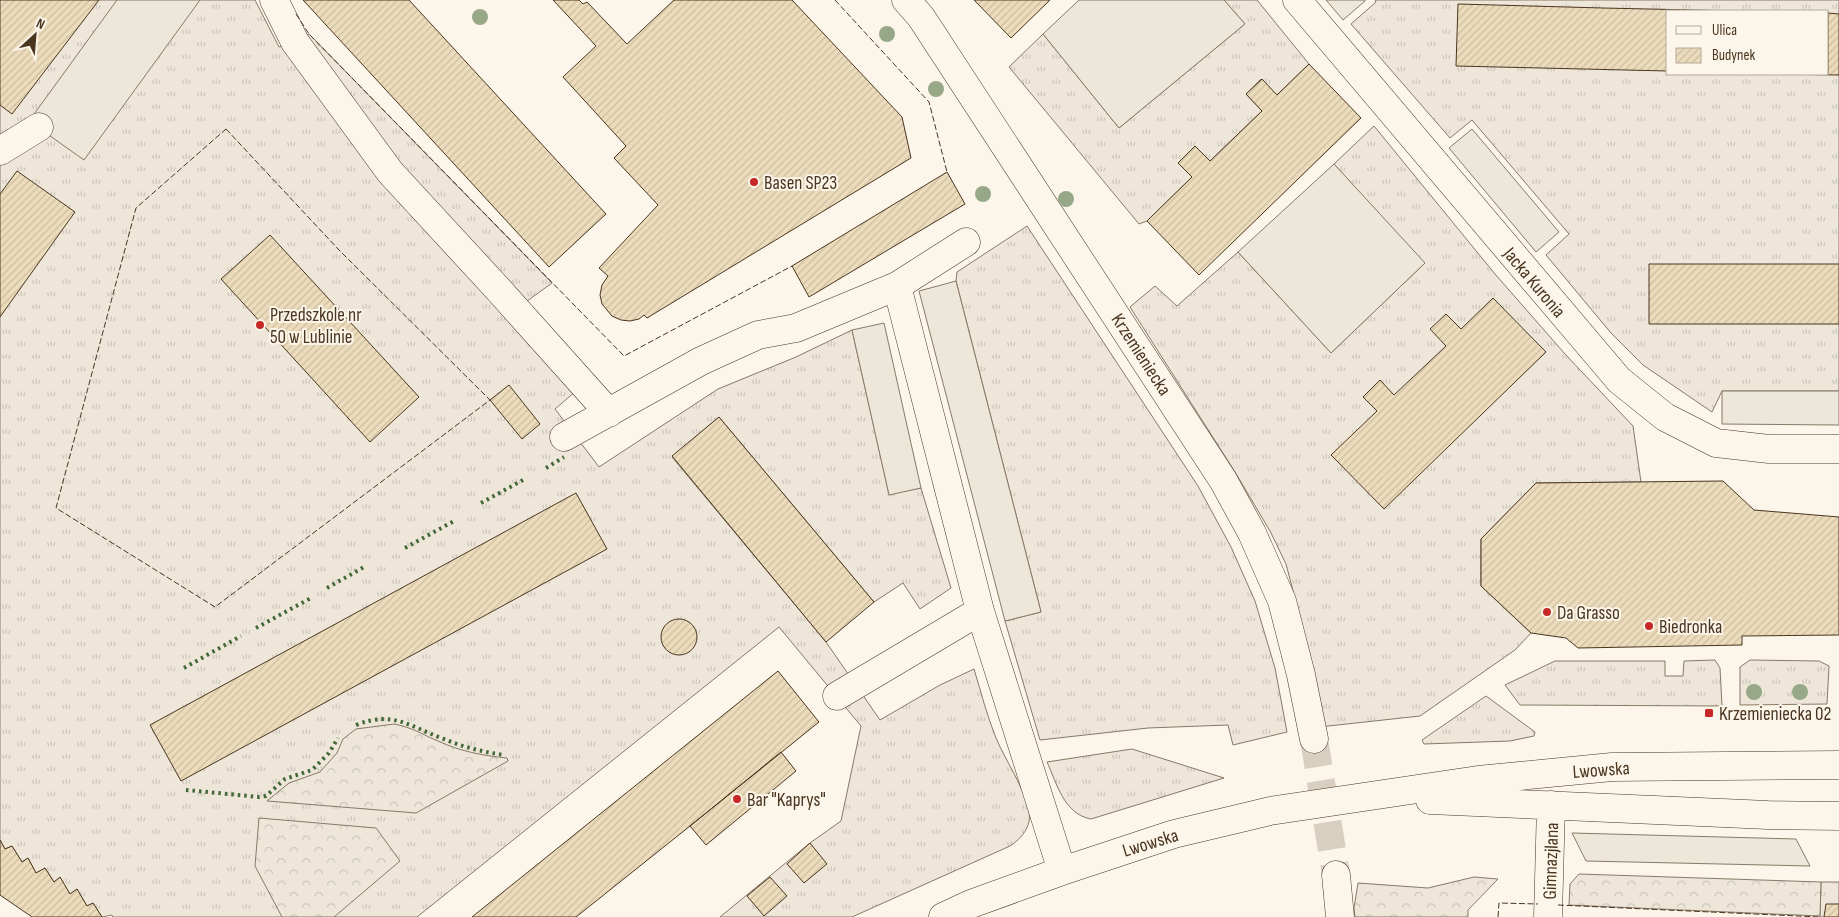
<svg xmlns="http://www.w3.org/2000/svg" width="1839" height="917" viewBox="0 0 1839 917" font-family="'Sofia Sans Condensed',sans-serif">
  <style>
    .grass { fill: url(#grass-tufts); stroke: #887966; fill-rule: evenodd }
    .forest { fill: url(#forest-crowns); stroke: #887966 }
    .parking { fill: #ede7d9; stroke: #887966 }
    .building { fill: url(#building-hatch); stroke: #4a3520 }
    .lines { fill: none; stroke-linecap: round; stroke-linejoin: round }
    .minor-tunnel { stroke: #d8cfc1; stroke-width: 28; stroke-dasharray: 28 14; stroke-linecap: butt }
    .minor-casing { stroke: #4a3520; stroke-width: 29 }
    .minor { stroke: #fbf6e9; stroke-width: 28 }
    .hedge { stroke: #436837; stroke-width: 4; stroke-dasharray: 2.5 4; stroke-linecap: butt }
    .fence { stroke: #4a3520; stroke-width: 1; stroke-dasharray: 6 2.5; stroke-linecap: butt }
    .tree { fill: #96a887 }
    .poi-dot { fill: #c62828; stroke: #fbf6e9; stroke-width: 2 }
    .labels { text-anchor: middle; stroke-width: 4; stroke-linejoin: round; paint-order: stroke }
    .poi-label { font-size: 19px; fill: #4a3520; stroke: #fbf6e9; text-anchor: start }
    .street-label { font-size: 19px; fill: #4a3520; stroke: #fbf6e9 }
  </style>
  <defs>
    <pattern id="grass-tufts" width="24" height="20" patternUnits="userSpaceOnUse" patternTransform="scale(1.25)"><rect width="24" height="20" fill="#ede6d9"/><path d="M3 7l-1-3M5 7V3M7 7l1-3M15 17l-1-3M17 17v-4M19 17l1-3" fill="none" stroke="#cdc6ba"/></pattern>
    <pattern id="forest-crowns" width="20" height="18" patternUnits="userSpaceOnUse" patternTransform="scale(1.25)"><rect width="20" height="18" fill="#ede6d9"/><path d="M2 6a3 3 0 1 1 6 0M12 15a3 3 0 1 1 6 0" fill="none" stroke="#cdc6ba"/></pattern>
    <pattern id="building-hatch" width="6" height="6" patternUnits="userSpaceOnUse" patternTransform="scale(1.25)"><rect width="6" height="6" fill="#ecdcbc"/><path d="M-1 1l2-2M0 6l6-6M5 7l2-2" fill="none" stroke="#ccbda1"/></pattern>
  </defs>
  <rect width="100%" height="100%" fill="#fbf6e9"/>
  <path class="grass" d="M 0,0 L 255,0 L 279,47 L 295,42 L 309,34 L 552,283 L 516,309 L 583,385 L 555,409 L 599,467 L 718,389 L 796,357 L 852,330 L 889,494 L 921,488 L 951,588 L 920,609 L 903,583 L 874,602 L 719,417 L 672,457 L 826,642 L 880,720 L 940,685 L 974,669 C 981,692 987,716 996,738 C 1006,762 1024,786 1029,812 C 1032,826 1021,839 1010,846 L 852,917 L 720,917 L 810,843 L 841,821 L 861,726 L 779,627 L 417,917 L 113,917 L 112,915 L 102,917 L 93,903 L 87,906 L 77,889 L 70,894 L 60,878 L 54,882 L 45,868 L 36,873 L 28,858 L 22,862 L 12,846 L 5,849 L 0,840 Z
    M 1224,0 L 1257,0 L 1309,64 L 1277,95 L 1261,79 L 1246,94 L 1262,111 L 1210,161 L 1195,146 L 1178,163 L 1192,177 L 1147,221 L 1139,224 L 1009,67 L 1043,34 L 1119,128 L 1245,24 Z
    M 1375,0 L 1839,0 L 1839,391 L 1722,391 L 1712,412 L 1643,365 L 1611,333 L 1546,255 L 1569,234 L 1472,120 L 1450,138 L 1351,24 L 1376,2 ZM 1668,11 L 1828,11 L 1828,74 L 1668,74 Z
    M 1374,126 L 1495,274 L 1565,354 L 1633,426 L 1641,482 L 1536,483 L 1481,539 L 1481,586 L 1531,633 L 1515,650 L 1420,716 L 1319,727 L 1303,629 L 1286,564 L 1270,531 L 1235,472 L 1130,307 L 1155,286 L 1177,306 L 1238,252 L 1331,353 L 1424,264 L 1334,164 Z
    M 1027,226 L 1198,486 L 1231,547 L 1255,601 L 1275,668 L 1287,732 L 1233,745 L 1228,725 L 1148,728 L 1040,740 L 1005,621 L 1041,612 L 956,281 L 957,272 Z
    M 1715,660 L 1720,668 L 1722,706 L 1520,705 L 1505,685 L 1555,661 L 1665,661 L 1665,676 L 1683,676 L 1684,661 Z
    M 1750,660 L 1819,661 L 1829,666 L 1827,704 L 1740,705 L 1740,667 Z
    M 1486,696 L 1535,732 L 1534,736 L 1510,741 L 1424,744 L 1422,740 Z
    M 1132,749 L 1224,778 L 1091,819 C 1064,814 1057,784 1047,762 Z
    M 1821,882 L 1839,882 L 1839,917 L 1820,917 Z"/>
  <path class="forest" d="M 394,724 C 414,728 421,734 438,741 C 459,751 484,756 507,758 L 508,761 L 416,813 L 267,801 L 289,783 L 320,772 L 337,753 L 343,739 L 356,729 Z
    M 259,818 L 376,828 L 400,861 L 334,917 L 282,917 L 255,866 Z
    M 1579,874 L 1821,882 L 1820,916 L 1569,905 L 1570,884 Z
    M 1474,877 L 1498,879 L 1468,910 L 1468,917 L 1355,917 L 1354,908 L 1358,883 L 1428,888 Z"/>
  <path class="parking" d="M 117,0 L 200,0 L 84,160 L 29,121 Z
    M 1079,0 L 1224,0 L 1245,24 L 1119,128 L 1043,34 Z
    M 1326,0 L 1365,0 L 1365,1 L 1343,20 Z
    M 1472,129 L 1559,232 L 1536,252 L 1449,148 Z
    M 1334,164 L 1425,263 L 1331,353 L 1238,252 Z
    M 956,281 L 1041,612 L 1005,621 L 919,291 Z
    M 884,323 L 921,488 L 889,495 L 852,330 Z
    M 1722,391 L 1839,391 L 1839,425 L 1722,424 Z
    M 1572,833 L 1796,839 L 1810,866 L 1586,861 Z"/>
  <path class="building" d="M 0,0 L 99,0 L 12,114 L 0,105 Z
    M 303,0 L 409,0 L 606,214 L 549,267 Z
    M 553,0 L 579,0 L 583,4 L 587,2 L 627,44 L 674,0 L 792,0 L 902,117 L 911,158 L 647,318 L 644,315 L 639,319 L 630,321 L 621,320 L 612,316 L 602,304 L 600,295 L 602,285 L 608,276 L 599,268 L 658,205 L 614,158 L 626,146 L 563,77 L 596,46 Z
    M 974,0 L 1050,0 L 1011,38 Z
    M 1458,4 L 1603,8 L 1738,11 L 1668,11 L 1668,71 L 1456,66 Z
    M 1828,13 L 1839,14 L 1839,75 L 1773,74 L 1828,74 Z
    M 1309,64 L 1361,118 L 1199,275 L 1147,221 L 1192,177 L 1178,163 L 1195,146 L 1210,161 L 1262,111 L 1246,94 L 1262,79 L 1277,95 Z
    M 17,171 L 75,212 L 0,317 L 0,194 Z
    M 947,172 L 965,204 L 809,297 L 792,266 Z
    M 270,235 L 419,397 L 370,442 L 221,279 Z
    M 1649,264 L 1839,264 L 1839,324 L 1649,324 Z
    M 1493,298 L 1546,352 L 1384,509 L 1331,455 L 1377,411 L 1363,397 L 1380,380 L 1394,395 L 1446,346 L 1430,329 L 1446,314 L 1461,329 Z
    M 509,385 L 540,424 L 522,439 L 490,400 Z
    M 719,417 L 874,602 L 826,642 L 672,456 Z
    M 1723,481 L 1754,510 L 1839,517 L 1839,635 L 1742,636 L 1742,645 L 1578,648 L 1566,638 L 1531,633 L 1481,586 L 1481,539 L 1536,483 Z
    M 576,493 L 607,549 L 181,781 L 150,725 Z
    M661 637a18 18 0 1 1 36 0a18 18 0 1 1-36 0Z
    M 778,671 L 819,722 L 690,826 L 576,917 L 472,917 Z
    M 781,752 L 796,771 L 706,845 L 690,826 Z
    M 0,840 L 5,849 L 12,846 L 22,862 L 28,858 L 36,873 L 45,868 L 54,882 L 60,877 L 70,894 L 77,889 L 87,906 L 93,903 L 102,917 L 32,917 L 0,895 Z
    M 810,843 L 827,864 L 804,883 L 787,864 Z
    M 770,877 L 787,896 L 764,916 L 747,896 Z
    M 1826,904 L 1839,904 L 1839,917 L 1824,917 Z"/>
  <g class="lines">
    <path class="minor-tunnel" d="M 1314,739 L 1336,875"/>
    <g class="minor-casing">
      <path id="minor" d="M 274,0 L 295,42 L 390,172 L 497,288 L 609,413
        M 906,0 L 921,17 L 1223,480 L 1252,533 L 1282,601 L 1301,675 L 1314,739
        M 1297,0 L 1619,380 L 1665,417 L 1716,443 L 1769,449 L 1839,449
        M 0,151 L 39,127
        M 897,286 L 980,611 L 1062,871
        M 564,437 L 701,361 L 758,335 L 796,328 L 897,286 L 966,242
        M 837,696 L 980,611
        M 1430,800 L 1768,815 L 1839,816
        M 1336,875 L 1340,917
        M 943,917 L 971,904 L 1062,871 L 1174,834 L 1270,811 L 1478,780 L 1612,767 L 1839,765
        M 1548,917 L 1551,805"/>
    </g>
    <use href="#minor" class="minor"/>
    <path class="hedge" d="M 546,468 L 564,457
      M 481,503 L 523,480
      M 405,548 L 454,521
      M 327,588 L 364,567
      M 256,628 L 311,598
      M 184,668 L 241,636
      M 356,725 C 394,710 410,727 444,739 C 463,747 483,752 504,755
      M 186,790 L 259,797 L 266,796 L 285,779 L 312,770 L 329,753 L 338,738"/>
    <path class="fence" d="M 835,0 L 929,102 L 947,172
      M 296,14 L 309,34 L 624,356 L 792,266
      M 226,129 L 339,250 L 490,400 L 215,607 L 56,508 L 136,208 Z
      M 1558,905 L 1820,917
      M 1498,917 L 1499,903 L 1538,904"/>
  </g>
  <g class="tree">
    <circle cx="480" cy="17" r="8"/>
    <circle cx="887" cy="34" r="8"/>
    <circle cx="936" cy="89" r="8"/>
    <circle cx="983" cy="194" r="8"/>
    <circle cx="1066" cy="199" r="8"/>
    <circle cx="1754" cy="692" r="8"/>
    <circle cx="1800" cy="692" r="8"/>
  </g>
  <g class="poi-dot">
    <circle cx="754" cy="182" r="5"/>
    <circle cx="260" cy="325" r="5"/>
    <circle cx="1547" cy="612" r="5"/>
    <circle cx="1649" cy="626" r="5"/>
    <rect x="1704" y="708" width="10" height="10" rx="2.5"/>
    <circle cx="737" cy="799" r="5"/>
  </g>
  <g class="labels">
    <g class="poi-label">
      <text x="764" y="189">Basen SP23</text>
      <text x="270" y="321">Przedszkole nr<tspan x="270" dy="22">50 w Lublinie</tspan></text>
      <text x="1557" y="619">Da Grasso</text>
      <text x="1659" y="633">Biedronka</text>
      <text x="1719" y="720">Krzemieniecka 02</text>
      <text x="747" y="806">Bar "Kaprys"</text>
    </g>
    <g class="street-label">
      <text transform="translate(1535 282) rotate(50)" y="7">Jacka Kuronia</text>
      <text transform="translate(1142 354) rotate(57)" y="7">Krzemieniecka</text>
      <text transform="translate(1601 769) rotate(-4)" y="7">Lwowska</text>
      <text transform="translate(1150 842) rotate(-17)" y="7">Lwowska</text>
      <text transform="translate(1550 861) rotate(-88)" y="7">Gimnazjlana</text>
    </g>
  </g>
  <rect x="1666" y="10" width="162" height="65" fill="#fbf6e9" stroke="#b4a999"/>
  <rect x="1676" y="26" width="25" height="8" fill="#fbf6e9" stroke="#b4a999"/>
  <text x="1712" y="35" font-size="15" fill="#4a3520">Ulica</text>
  <rect x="1676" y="48" width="25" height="15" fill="url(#building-hatch)" stroke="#b4a999"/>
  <text x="1712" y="60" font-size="15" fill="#4a3520">Budynek</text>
  <g transform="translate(35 35) rotate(26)" stroke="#fbf6e9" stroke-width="4" paint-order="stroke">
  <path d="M0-4L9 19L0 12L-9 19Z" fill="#4a3520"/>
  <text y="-8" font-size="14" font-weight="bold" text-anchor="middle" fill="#4a3520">N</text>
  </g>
</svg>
